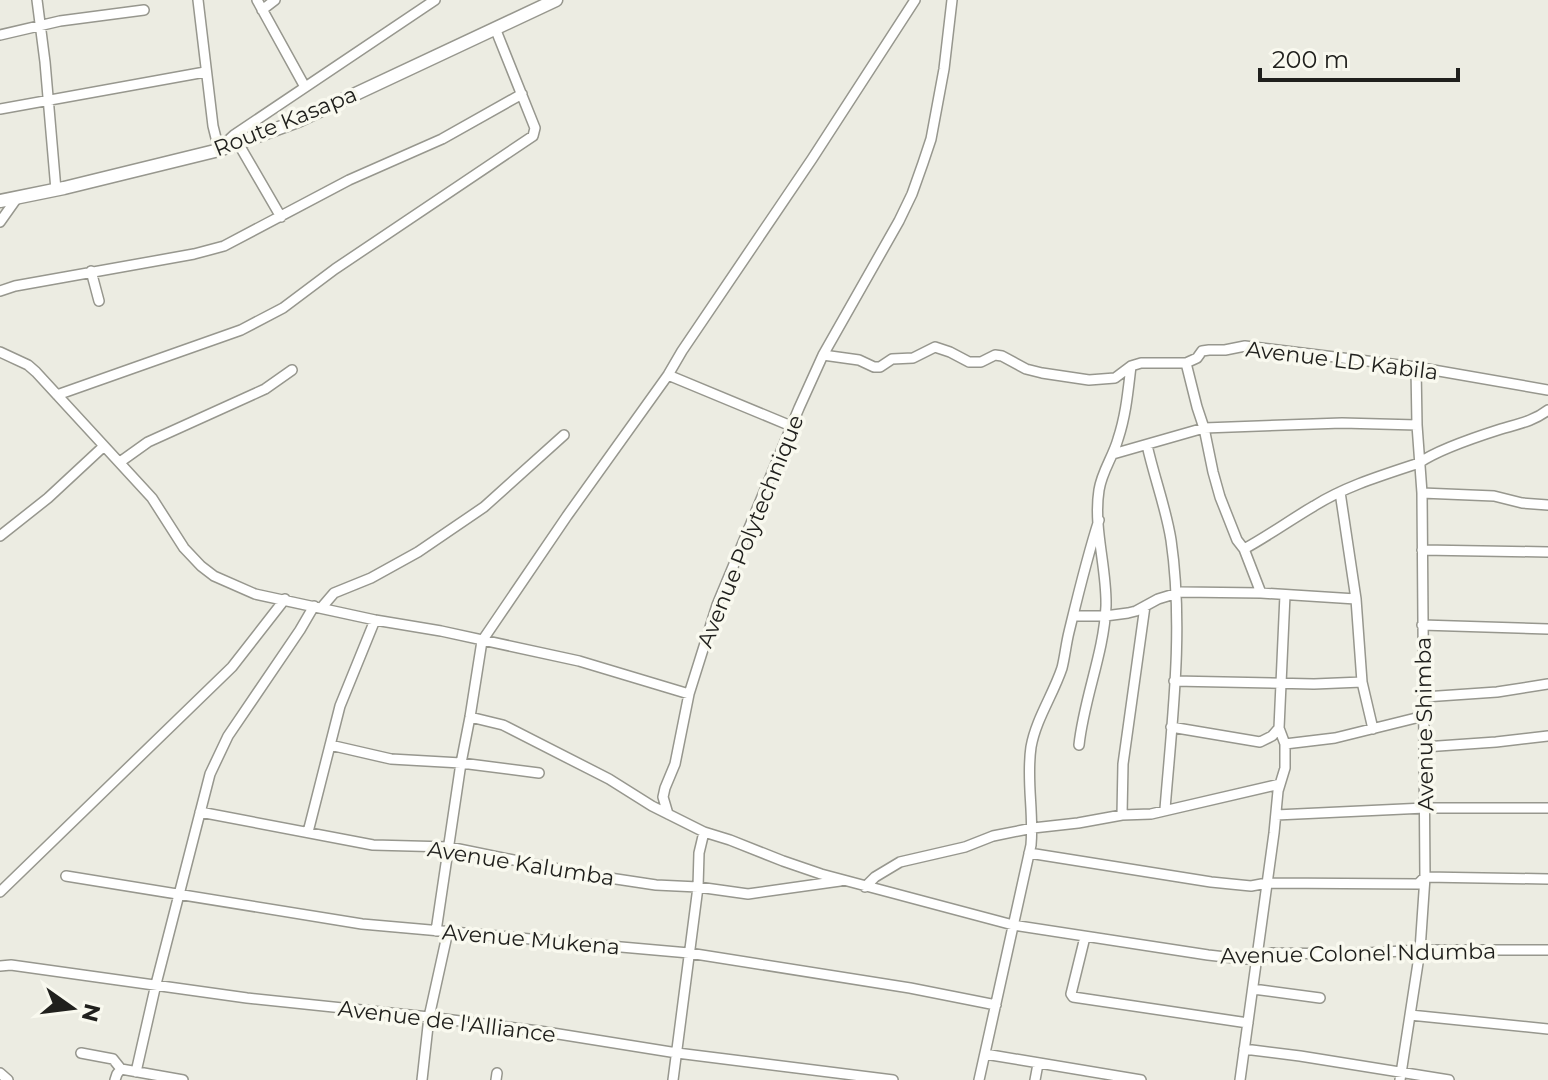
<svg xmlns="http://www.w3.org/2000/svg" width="1548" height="1080" viewBox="0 0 1548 1080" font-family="Montserrat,sans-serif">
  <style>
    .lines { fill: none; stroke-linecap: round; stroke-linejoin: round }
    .minor-casing { stroke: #97978e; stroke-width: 12 }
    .major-casing { stroke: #97978e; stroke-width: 15 }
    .minor { stroke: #fff; stroke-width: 9 }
    .major { stroke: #fff; stroke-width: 12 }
    .labels { text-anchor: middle; stroke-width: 7; stroke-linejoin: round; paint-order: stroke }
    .street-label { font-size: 22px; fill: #20201d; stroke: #f9f9ef }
  </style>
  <rect width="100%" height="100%" fill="#ecece2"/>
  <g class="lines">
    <g class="minor-casing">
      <path id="minor" d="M 37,0 L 45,62 L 56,190
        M 198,0 L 213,126 L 219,150
        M 257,0 L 305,87
        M 262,10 L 275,0
        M 0,35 L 60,21 L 144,10
        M 0,109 L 205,72
        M 238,143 L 281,217
        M 221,147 L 234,135 L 435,0
        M 0,222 L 17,198
        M 91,271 L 99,301
        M 0,291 L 15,286 L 194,254 L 224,246 L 349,180 L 442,139 L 522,94
        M 0,352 L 28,365 L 36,372 L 152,498 L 184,548 L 201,566 L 214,576 L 255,594 L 375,620 L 441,631 L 579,661 L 689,694
        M 823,355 L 859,360 L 874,367 L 880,367 L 892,359 L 913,358 L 935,347 L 950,352 L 969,362 L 981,362 L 995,355 L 1002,356 L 1026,369 L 1042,373 L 1089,380 L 1115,378 L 1131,366 L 1141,363 L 1186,363 L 1197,358 L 1202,351 L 1209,350 L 1225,350 L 1245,346 L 1416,367 L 1548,390
        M 1186,363 L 1197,407 L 1204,428 L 1213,472 L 1220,497 L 1237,540 L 1244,549 L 1261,593
        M 668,375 L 791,426
        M 57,395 L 241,330 L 283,308 L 335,269 L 533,136 L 535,128 L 495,28
        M 1147,445 C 1154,477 1166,508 1171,540 C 1184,629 1172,721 1165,809
        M 1113,454 L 1204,428 L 1342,423 L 1417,425
        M 120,462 L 148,442 L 265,389 L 292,370
        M 1340,492 L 1356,599
        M 1422,493 L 1494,496 L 1522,503 L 1548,505
        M 0,536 L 48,498 L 104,446
        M 1244,549 C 1268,536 1290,520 1314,506 C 1346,486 1383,475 1419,463 C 1437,450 1479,436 1501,429 C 1518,424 1534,421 1548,410
        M 1422,550 L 1548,552
        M 1285,595 L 1279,728 L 1285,744
        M 322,607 L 334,593 L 371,578 L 418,552 L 484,507 L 564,435
        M 1074,616 L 1105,616 L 1128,613 L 1136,611 L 1158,599 L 1181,592 L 1261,593 L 1356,599 L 1362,682 L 1373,729
        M 1422,625 L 1548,629
        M 1174,681 L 1314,684 L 1362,682
        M 1424,697 L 1497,692 L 1548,684
        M 470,717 L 503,725 L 609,779 L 652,806 L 704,832 L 699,853 L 698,887 L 673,1080
        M 1171,727 L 1260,742 L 1272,736 L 1279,728
        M 330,745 L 391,759 L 461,763 L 539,773
        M 1079,745 C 1084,698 1104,653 1106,606 C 1107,568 1093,528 1099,490 C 1102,471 1113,457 1118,439 C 1126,415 1128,391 1131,366
        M 1424,747 L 1496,742 L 1548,736
        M 200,812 L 373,845 L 449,847 L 583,874 L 656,885 L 698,887 L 748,894 L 840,881
        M 668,814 L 663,797 L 665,788 L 675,764 L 689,694 L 717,605 L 799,408 L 823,355 L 899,221 L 912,194 L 923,163 L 931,139 L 944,69 L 952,0
        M 1122,815 L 1123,764 L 1145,606
        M 1276,815 L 1425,808 L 1548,808
        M 308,832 L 340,706 L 375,620
        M 704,832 L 730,840 L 783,861 L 821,874 L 1013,925 L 1208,955 L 1243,959 L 1253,959 L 1271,953 L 1349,954 L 1420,950 L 1548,950
        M 1029,853 L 1211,882 L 1251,886 L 1267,883 L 1418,884 L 1425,877 L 1548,879
        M 66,876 L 362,924 L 689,953 L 910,988 L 996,1005
        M 865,887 L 875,877 L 900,862 L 965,847 L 993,836 L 1033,828 L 1078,823 L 1122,815 L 1151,814 L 1280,784
        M 0,892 L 232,667 L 285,599
        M 436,931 L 461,763 L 470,717 L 482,641 L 567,516 L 668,375 L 682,351 L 812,159 L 915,0
        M 1085,937 L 1071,994 L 1073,997 L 1248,1023
        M 0,966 L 11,965 L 247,998 L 429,1017 L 546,1032 L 677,1053 L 893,1080
        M 1253,989 L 1320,998
        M 1410,1015 L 1548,1029
        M 1244,1049 L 1300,1056 L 1449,1080
        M 81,1053 L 113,1059 L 121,1069
        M 985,1054 L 1141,1080
        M 136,1072 L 156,984 L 210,774 L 228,736 L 300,630 L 314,606
        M 0,1073 L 8,1080
        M 115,1080 L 117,1074 L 121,1069 L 183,1080
        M 422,1080 L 429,1017 L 448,931
        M 496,1080 L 497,1073
        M 979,1080 L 1031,845 C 1034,812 1026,780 1031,747 C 1036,719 1053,695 1062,668 C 1065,656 1066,644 1069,632 C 1078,595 1087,557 1099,520
        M 1035,1080 L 1038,1064
        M 1240,1080 L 1274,833 L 1278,791 L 1285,768 L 1285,744 L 1335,738 L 1424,716
        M 1400,1080 L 1420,950 L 1425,877 L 1422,493 L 1417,425 L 1416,367"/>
    </g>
    <g class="major-casing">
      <path id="major" d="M 0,201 L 64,188 L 219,150 L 298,121 L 556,0"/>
    </g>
    <use href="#minor" class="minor"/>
    <use href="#major" class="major"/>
  </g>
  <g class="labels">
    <g class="street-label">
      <text transform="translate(285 121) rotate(-22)" y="8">Route Kasapa</text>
      <text transform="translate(1342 360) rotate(7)" y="8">Avenue LD Kabila</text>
      <text transform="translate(750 531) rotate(-68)" y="8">Avenue Polytechnique</text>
      <text transform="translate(1424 724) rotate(-91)" y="8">Avenue Shimba</text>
      <text transform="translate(521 863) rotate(9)" y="8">Avenue Kalumba</text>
      <text transform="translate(531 939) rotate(5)" y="8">Avenue Mukena</text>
      <text transform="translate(1358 953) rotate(-1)" y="8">Avenue Colonel Ndumba</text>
      <text transform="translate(447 1021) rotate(7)" y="8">Avenue de l'Alliance</text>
    </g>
  </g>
  <g transform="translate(72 1008) rotate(104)" stroke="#f9f9ef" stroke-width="6" paint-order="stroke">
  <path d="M0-6L14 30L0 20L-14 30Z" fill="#20201d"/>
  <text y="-12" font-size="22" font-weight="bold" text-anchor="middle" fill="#20201d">N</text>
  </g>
  <path d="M1260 68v12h198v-12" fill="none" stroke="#20201d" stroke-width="4"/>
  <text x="1272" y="68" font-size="24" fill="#20201d" stroke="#f9f9ef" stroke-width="6" paint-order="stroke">200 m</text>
</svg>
